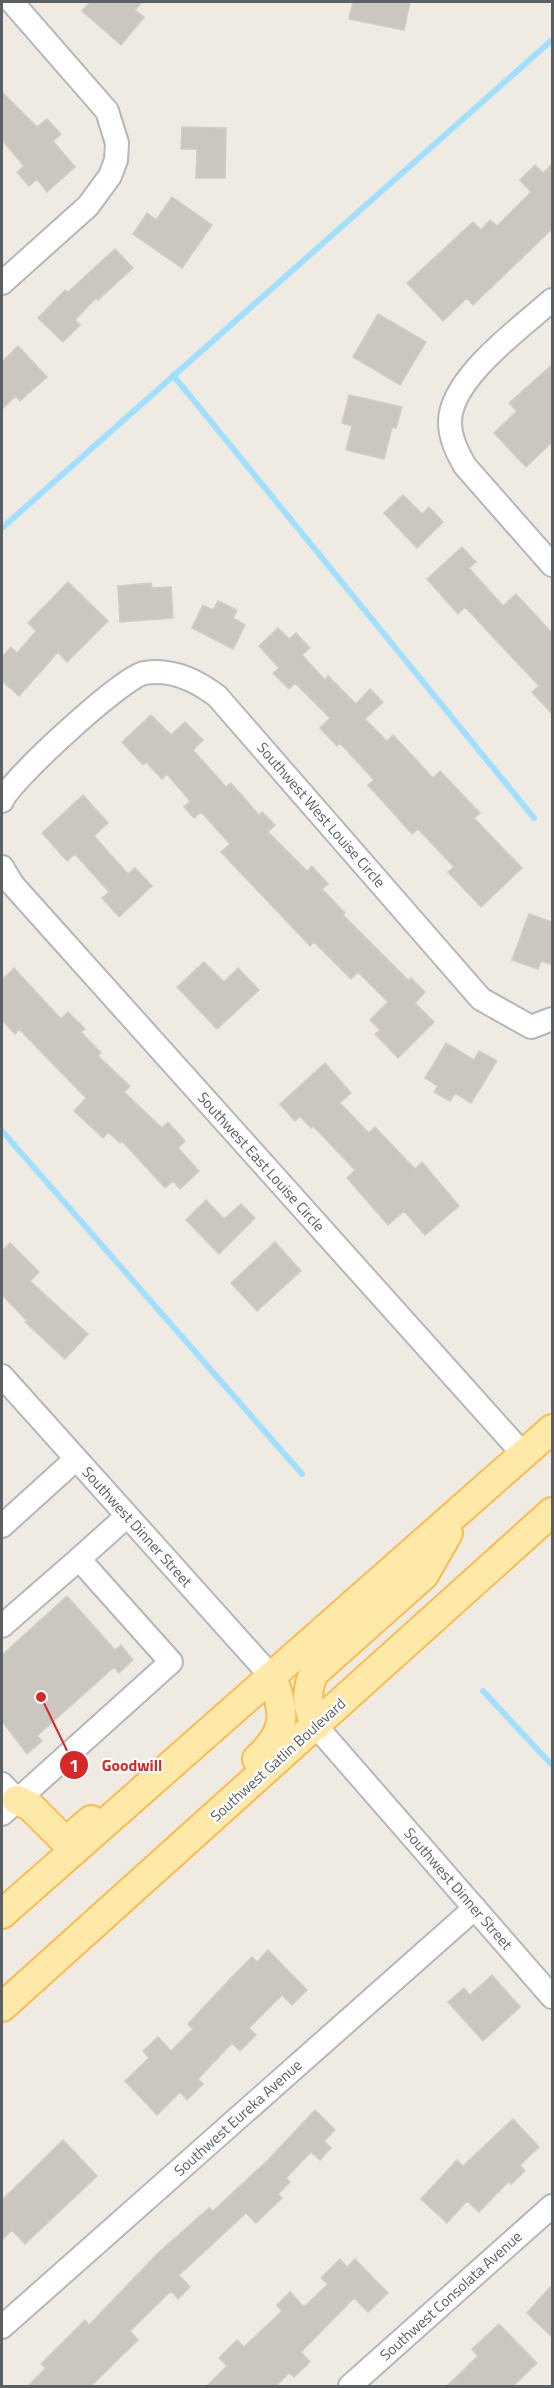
<svg xmlns="http://www.w3.org/2000/svg" width="554" height="2388" viewBox="0 0 554 2388" font-family="'Titillium Web',sans-serif">
  <style>
    .lines { fill: none; stroke-linecap: round; stroke-linejoin: round }
    .stream { stroke: #a3e0ff; stroke-width: 6 }
    .building { fill: #cac6c0; stroke: #d4ccc1; stroke-width: 1.5 }
    .minor-casing { stroke: #b4b7bb; stroke-width: 26 }
    .major-casing { stroke: #fcbb4f; stroke-width: 32 }
    .minor { stroke: #fff; stroke-width: 22 }
    .major { stroke: #ffe9a8; stroke-width: 28 }
    .labels { text-anchor: middle; stroke-width: 4.5; stroke-linejoin: round; paint-order: stroke }
    .street-label { font-size: 15px; fill: #5b6065; stroke: #fff }
    .leader { fill: none; stroke: #d62828; stroke-width: 2 }
    .callout-dot { fill: #d62828; stroke: #fff; stroke-width: 2 }
    .mark-label { font-size: 18px; text-anchor: middle; font-weight: bold; fill: #fff }
    .callout-label { font-size: 16px; text-anchor: middle; font-weight: bold; fill: #d62828; stroke: #fff; stroke-width: 4.5; stroke-linejoin: round; paint-order: stroke }
  </style>
  <rect width="100%" height="100%" fill="#efebe3"/>
  <g class="lines">
    <path class="stream" d="M 173,375 L 534,818
      M 2,528 L 552,40
      M 2,1131 L 302,1474
      M 483,1691 L 552,1765"/>
  </g>
  <path class="building" d="M 90,2 L 142,2 L 135,10 L 144,17 L 121,45 L 82,11 Z
    M 353,2 L 410,2 L 404,30 L 349,19 Z
    M 2,92 L 37,127 L 47,119 L 61,134 L 53,141 L 75,167 L 47,192 L 37,179 L 29,186 L 17,172 L 24,166 L 2,140 Z
    M 182,127 L 226,128 L 225,178 L 196,178 L 197,149 L 181,149 Z
    M 552,164 L 552,229 L 473,305 L 467,298 L 443,321 L 407,283 L 473,222 L 481,230 L 490,220 L 497,226 L 531,192 L 520,180 L 535,165 L 543,173 Z
    M 172,197 L 212,225 L 182,268 L 133,234 L 147,213 L 156,220 Z
    M 115,249 L 133,268 L 98,300 L 96,298 L 75,320 L 80,325 L 63,342 L 38,318 L 65,290 L 68,292 Z
    M 378,314 L 426,342 L 400,385 L 353,357 Z
    M 18,346 L 47,377 L 20,401 L 16,396 L 2,409 L 2,362 Z
    M 552,365 L 552,442 L 526,467 L 494,433 L 517,411 L 509,403 Z
    M 349,395 L 402,407 L 396,428 L 392,427 L 384,459 L 346,450 L 352,426 L 342,423 Z
    M 403,495 L 422,514 L 429,507 L 443,522 L 417,548 L 384,513 Z
    M 462,547 L 476,562 L 469,568 L 503,606 L 516,594 L 552,633 L 552,714 L 532,692 L 539,686 L 465,607 L 458,614 L 427,579 Z
    M 68,582 L 108,621 L 67,662 L 58,652 L 19,696 L 2,681 L 2,657 L 11,647 L 17,653 L 36,631 L 28,623 Z
    M 151,583 L 152,588 L 171,587 L 173,618 L 120,622 L 118,586 Z
    M 218,601 L 237,610 L 233,618 L 245,625 L 233,649 L 192,628 L 203,605 L 213,610 Z
    M 278,628 L 289,639 L 296,633 L 310,648 L 302,655 L 325,680 L 328,676 L 356,704 L 370,689 L 383,702 L 365,719 L 387,741 L 393,735 L 433,778 L 440,771 L 480,813 L 474,818 L 522,868 L 481,907 L 448,872 L 454,867 L 418,829 L 412,834 L 368,785 L 374,780 L 340,743 L 337,746 L 320,728 L 330,718 L 295,683 L 289,689 L 273,673 L 279,668 L 259,646 Z
    M 151,715 L 171,735 L 185,722 L 203,740 L 193,750 L 226,787 L 231,783 L 259,815 L 262,812 L 275,825 L 268,832 L 307,871 L 312,866 L 328,884 L 322,889 L 345,913 L 343,915 L 409,981 L 411,978 L 425,992 L 415,1003 L 434,1022 L 398,1058 L 375,1034 L 380,1030 L 370,1020 L 388,1002 L 358,972 L 351,979 L 314,942 L 310,946 L 221,852 L 230,844 L 201,812 L 194,818 L 184,807 L 190,801 L 167,774 L 162,779 L 146,762 L 143,765 L 122,742 Z
    M 83,795 L 108,823 L 94,836 L 128,874 L 135,868 L 152,886 L 119,917 L 102,898 L 109,892 L 75,854 L 67,861 L 42,833 Z
    M 529,914 L 552,922 L 552,965 L 541,961 L 538,969 L 512,960 Z
    M 204,962 L 224,982 L 238,968 L 259,990 L 217,1029 L 177,987 Z
    M 14,968 L 61,1019 L 68,1012 L 85,1029 L 81,1032 L 101,1053 L 98,1056 L 130,1086 L 124,1092 L 162,1128 L 168,1122 L 185,1141 L 178,1148 L 199,1171 L 180,1189 L 173,1181 L 165,1188 L 122,1141 L 120,1143 L 108,1132 L 103,1138 L 74,1111 L 86,1098 L 19,1029 L 15,1034 L 2,1020 L 2,980 Z
    M 446,1043 L 474,1060 L 479,1051 L 497,1061 L 471,1103 L 455,1093 L 450,1101 L 434,1092 L 438,1086 L 425,1078 Z
    M 325,1063 L 351,1093 L 340,1103 L 369,1133 L 375,1127 L 415,1169 L 422,1162 L 459,1206 L 425,1235 L 404,1211 L 388,1225 L 347,1178 L 355,1170 L 313,1126 L 311,1128 L 300,1116 L 295,1121 L 280,1104 Z
    M 206,1200 L 224,1219 L 241,1204 L 255,1218 L 219,1254 L 186,1220 Z
    M 275,1242 L 301,1271 L 257,1311 L 231,1283 Z
    M 10,1243 L 39,1272 L 30,1281 L 88,1334 L 65,1359 L 25,1322 L 27,1321 L 2,1295 L 2,1251 Z
    M 67,1596 L 115,1650 L 121,1645 L 133,1660 L 119,1673 L 114,1667 L 37,1736 L 42,1741 L 27,1754 L 2,1721 L 2,1655 Z
    M 268,1950 L 307,1990 L 292,2005 L 282,1995 L 249,2028 L 256,2035 L 240,2051 L 232,2043 L 198,2079 L 203,2084 L 187,2100 L 180,2092 L 157,2115 L 125,2081 L 149,2058 L 143,2051 L 158,2037 L 171,2051 L 193,2029 L 188,2024 L 230,1979 L 252,1957 L 257,1962 Z
    M 492,1975 L 520,2007 L 483,2041 L 448,2002 L 464,1988 L 470,1995 Z
    M 315,2110 L 335,2130 L 324,2141 L 331,2148 L 320,2160 L 311,2152 L 286,2178 L 290,2182 L 278,2194 L 282,2198 L 256,2223 L 246,2213 L 179,2275 L 190,2287 L 178,2299 L 171,2291 L 130,2331 L 138,2340 L 91,2386 L 28,2386 L 46,2368 L 41,2364 L 85,2320 L 89,2325 L 158,2253 L 209,2208 L 213,2211 L 268,2160 Z
    M 513,2119 L 539,2147 L 520,2165 L 525,2171 L 511,2184 L 509,2181 L 479,2212 L 467,2201 L 447,2223 L 421,2199 L 457,2160 L 463,2166 Z
    M 63,2140 L 97,2176 L 25,2244 L 12,2230 L 2,2240 L 2,2200 Z
    M 340,2259 L 347,2267 L 355,2259 L 388,2293 L 368,2312 L 354,2298 L 301,2352 L 310,2362 L 294,2377 L 289,2373 L 276,2386 L 207,2386 L 227,2366 L 219,2358 L 237,2340 L 244,2347 L 282,2311 L 277,2305 L 290,2292 L 304,2307 L 328,2284 L 321,2278 Z
    M 552,2285 L 552,2337 L 527,2313 Z
    M 499,2324 L 537,2363 L 513,2386 L 447,2386 L 478,2356 L 472,2349 Z"/>
  <g class="lines">
    <g class="minor-casing">
      <path id="minor" d="M 2,283 L 88,206 L 110,176 L 116,160 L 117,143 L 107,111 L 12,2
        M 552,300 C 522,327 450,378 450,422 C 450,438 457,452 465,466 L 552,565
        M 2,801 C 10,780 122,678 144,673 C 172,668 196,680 217,696 L 481,999 L 531,1027 L 552,1019
        M 2,867 L 13,885 L 524,1455
        M 2,1376 L 272,1677
        M 2,1526 L 76,1459
        M 79,1559 L 127,1516
        M 2,1626 L 79,1559 L 171,1662 L 2,1814
        M 316,1726 L 552,1997
        M 2,1784 L 17,1800
        M 2,2327 L 475,1908
        M 350,2386 L 552,2206"/>
    </g>
    <g class="major-casing">
      <path id="major" d="M 316,1726 C 307,1707 305,1692 314,1673 L 424,1575 L 448,1533
        M 257,1759 C 287,1731 286,1714 272,1677
        M 17,1800 L 30,1806 L 63,1839 L 69,1839 L 91,1820
        M 2,1914 L 552,1429
        M 2,2007 L 552,1512"/>
    </g>
    <use href="#minor" class="minor"/>
    <use href="#major" class="major"/>
  </g>
  <g class="labels">
    <g class="street-label">
      <text transform="translate(321 815) rotate(49)" y="5">Southwest West Louise Circle</text>
      <text transform="translate(261 1162) rotate(48)" y="5">Southwest East Louise Circle</text>
      <text transform="translate(137 1527) rotate(48)" y="5">Southwest Dinner Street</text>
      <text transform="translate(278 1760) rotate(-42)" y="5">Southwest Gatlin Boulevard</text>
      <text transform="translate(458 1889) rotate(49)" y="5">Southwest Dinner Street</text>
      <text transform="translate(238 2118) rotate(-42)" y="5">Southwest Eureka Avenue</text>
      <text transform="translate(451 2296) rotate(-42)" y="5">Southwest Consolata Avenue</text>
    </g>
  </g>
  <path class="leader" d="M41 1697L74 1765"/>
  <g class="callout-dot">
    <circle cx="41" cy="1697" r="6"/>
    <circle cx="74" cy="1765" r="15"/>
  </g>
  <g class="mark-label">
    <text x="74" y="1772">1</text>
  </g>
  <g class="callout-label">
    <text x="132" y="1771">Goodwill</text>
  </g>
  <rect width="554" height="2388" fill="none" stroke="#5b6065" stroke-width="6"/>
</svg>
